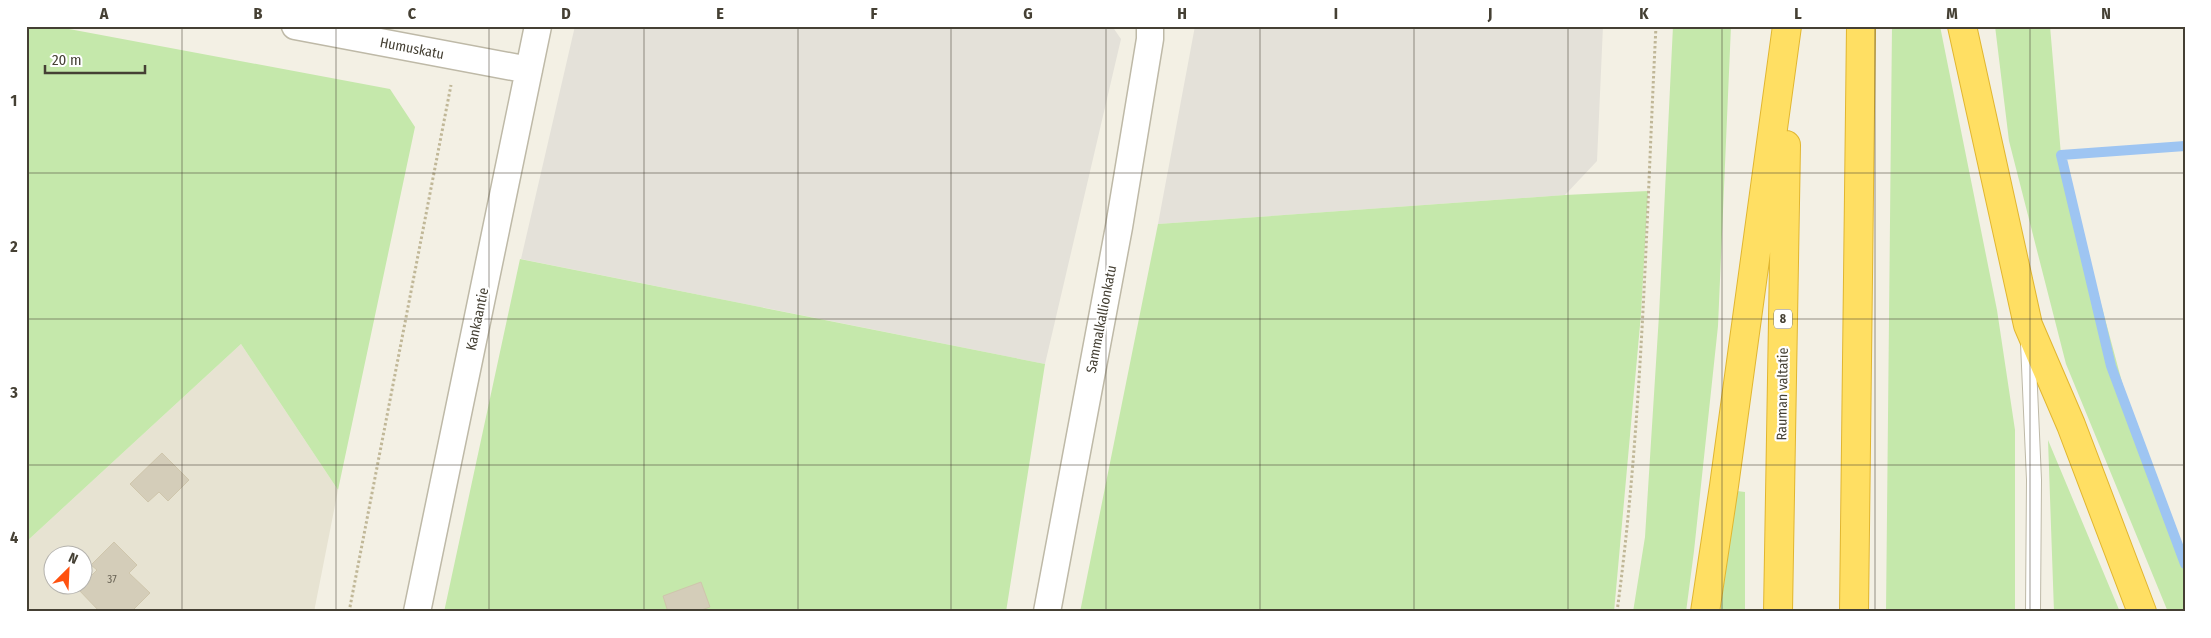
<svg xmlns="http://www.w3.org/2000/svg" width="2211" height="638" viewBox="0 0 2211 638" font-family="'Fira Sans Condensed',sans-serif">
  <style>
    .residential { fill: #e7e3d2; fill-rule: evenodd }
    .industrial { fill: #e4e1d9 }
    .green { fill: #c5e8ab }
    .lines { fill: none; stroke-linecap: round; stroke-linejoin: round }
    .stream { stroke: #9ec5f2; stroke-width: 10 }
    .building { fill: #d4cdb9; stroke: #cfc6ac }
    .service-casing { stroke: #beb9a7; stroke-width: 16 }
    .minor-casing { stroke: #beb9a7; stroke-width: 29 }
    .motorway-casing { stroke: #e1b630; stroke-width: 30 }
    .path { stroke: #c0b797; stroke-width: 3; stroke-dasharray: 2.5 2.5; stroke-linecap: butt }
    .service { stroke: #fff; stroke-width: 14 }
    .minor { stroke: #fff; stroke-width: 26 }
    .motorway { stroke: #ffdf63; stroke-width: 28 }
    .grid { fill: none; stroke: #454034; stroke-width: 1; stroke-opacity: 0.55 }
    .labels { text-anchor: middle; stroke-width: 4.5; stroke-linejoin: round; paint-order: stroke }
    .number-label { font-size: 11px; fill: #696355 }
    .shield { fill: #fff; stroke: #7d7971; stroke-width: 1 }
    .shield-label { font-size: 12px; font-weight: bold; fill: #454034 }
    .street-label { font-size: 14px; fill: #454034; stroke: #fff }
    .neatline { fill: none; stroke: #454034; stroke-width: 2 }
    .grid-label { font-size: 16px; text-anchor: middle; font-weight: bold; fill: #454034 }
  </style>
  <rect width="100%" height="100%" fill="#f3f0e4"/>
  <path class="residential" d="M 241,344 L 338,490 L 314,612 L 26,612 L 26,542 ZM 52,556 L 82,556 L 82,586 L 52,586 Z"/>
  <path class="industrial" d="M 575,26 L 1112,26 L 1121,39 L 1045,364 L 521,259 Z
    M 1195,26 L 1603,26 L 1597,161 L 1565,195 L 1158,224 Z"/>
  <path class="green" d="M 26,26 L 53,26 L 390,89 L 415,127 L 338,490 L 241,344 L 26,542 Z
    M 1673,26 L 1731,26 L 1718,326 L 1694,551 L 1686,612 L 1633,612 L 1645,537 L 1659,315 Z
    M 1892,26 L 1940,26 L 1997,310 L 2015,430 L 2015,612 L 1886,612 Z
    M 1995,26 L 2050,26 L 2061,155 L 2133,423 L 2185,564 L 2185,612 L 2168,612 L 2066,364 L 2009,141 Z
    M 1648,191 L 1641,314 L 1614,612 L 1080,612 L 1158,224 L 1565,195 Z
    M 520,259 L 1045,364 L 1006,612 L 444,612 Z
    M 2048,440 L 2120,612 L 2054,612 Z
    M 1737,491 L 1745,492 L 1745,612 L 1720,612 Z"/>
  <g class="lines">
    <path class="stream" d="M 2185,146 L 2061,155 L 2111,366 L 2185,564"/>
  </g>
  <path class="building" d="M 162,453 L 189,480 L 168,501 L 159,492 L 148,502 L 130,484 Z
    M 114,542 L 137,565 L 129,573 L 150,593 L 131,612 L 100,612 L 78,589 L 97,570 L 91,565 Z
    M 701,582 L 710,607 L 696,612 L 668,612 L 663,596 Z"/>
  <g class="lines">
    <g class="service-casing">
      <path id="service" d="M 2028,343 L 2034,480 L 2033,612"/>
    </g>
    <g class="minor-casing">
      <path id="minor" d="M 295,26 L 529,70
        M 417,612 L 538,26
        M 1047,612 L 1119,227 L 1150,39 L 1150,26"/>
    </g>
    <g class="motorway-casing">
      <path id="motorway" d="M 1962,26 L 2028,325 L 2071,425 L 2142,612
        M 1705,612 L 1724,486 L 1787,26
        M 1778,612 L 1786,145
        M 1854,612 L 1861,26"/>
    </g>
    <path class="path" d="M 349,612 L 451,85
      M 1617,612 C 1643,418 1646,222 1656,26"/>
    <use href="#service" class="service"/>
    <use href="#minor" class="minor"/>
    <use href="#motorway" class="motorway"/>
  </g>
  <path class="grid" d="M 182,26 L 182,612M 336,26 L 336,612M 489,26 L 489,612M 644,26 L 644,612M 798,26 L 798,612M 951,26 L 951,612M 1106,26 L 1106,612M 1260,26 L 1260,612M 1414,26 L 1414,612M 1568,26 L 1568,612M 1722,26 L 1722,612M 1875,26 L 1875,612M 2030,26 L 2030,612M 26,173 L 2185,173M 26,319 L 2185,319M 26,465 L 2185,465"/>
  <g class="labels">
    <g class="number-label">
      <text x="112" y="583">37</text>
    </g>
    <rect class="shield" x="1774" y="309.5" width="18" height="19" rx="4"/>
    <g class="shield-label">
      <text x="1783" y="323">8</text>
    </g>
    <g class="street-label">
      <text transform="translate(412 48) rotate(11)" y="5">Humuskatu</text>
      <text transform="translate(477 319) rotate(-78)" y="5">Kankaantie</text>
      <text transform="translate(1101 319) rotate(-79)" y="5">Sammalkallionkatu</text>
      <text transform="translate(1782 394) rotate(-89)" y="5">Rauman valtatie</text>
    </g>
  </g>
  <rect width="2211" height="638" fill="none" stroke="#ffffff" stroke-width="55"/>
  <g transform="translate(68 570) rotate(24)"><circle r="24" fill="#ffffff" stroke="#b5b3ae"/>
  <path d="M0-4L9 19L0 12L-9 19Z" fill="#ff510f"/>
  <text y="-8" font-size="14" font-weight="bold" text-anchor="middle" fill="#454034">N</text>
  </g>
  <path d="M45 65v8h100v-8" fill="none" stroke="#454034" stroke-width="2.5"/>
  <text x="52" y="65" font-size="15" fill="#454034" stroke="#ffffff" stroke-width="4" paint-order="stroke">20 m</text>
  <rect x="28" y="28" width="2156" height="582" class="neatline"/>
  <g class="grid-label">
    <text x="104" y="19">A</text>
    <text x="258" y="19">B</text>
    <text x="412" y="19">C</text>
    <text x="566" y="19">D</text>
    <text x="720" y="19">E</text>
    <text x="874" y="19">F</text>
    <text x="1028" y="19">G</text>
    <text x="1182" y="19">H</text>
    <text x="1336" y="19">I</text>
    <text x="1490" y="19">J</text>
    <text x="1644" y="19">K</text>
    <text x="1798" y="19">L</text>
    <text x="1952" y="19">M</text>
    <text x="2106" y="19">N</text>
    <text x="14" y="106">1</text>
    <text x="14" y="252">2</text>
    <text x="14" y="398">3</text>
    <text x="14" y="543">4</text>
  </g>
</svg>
